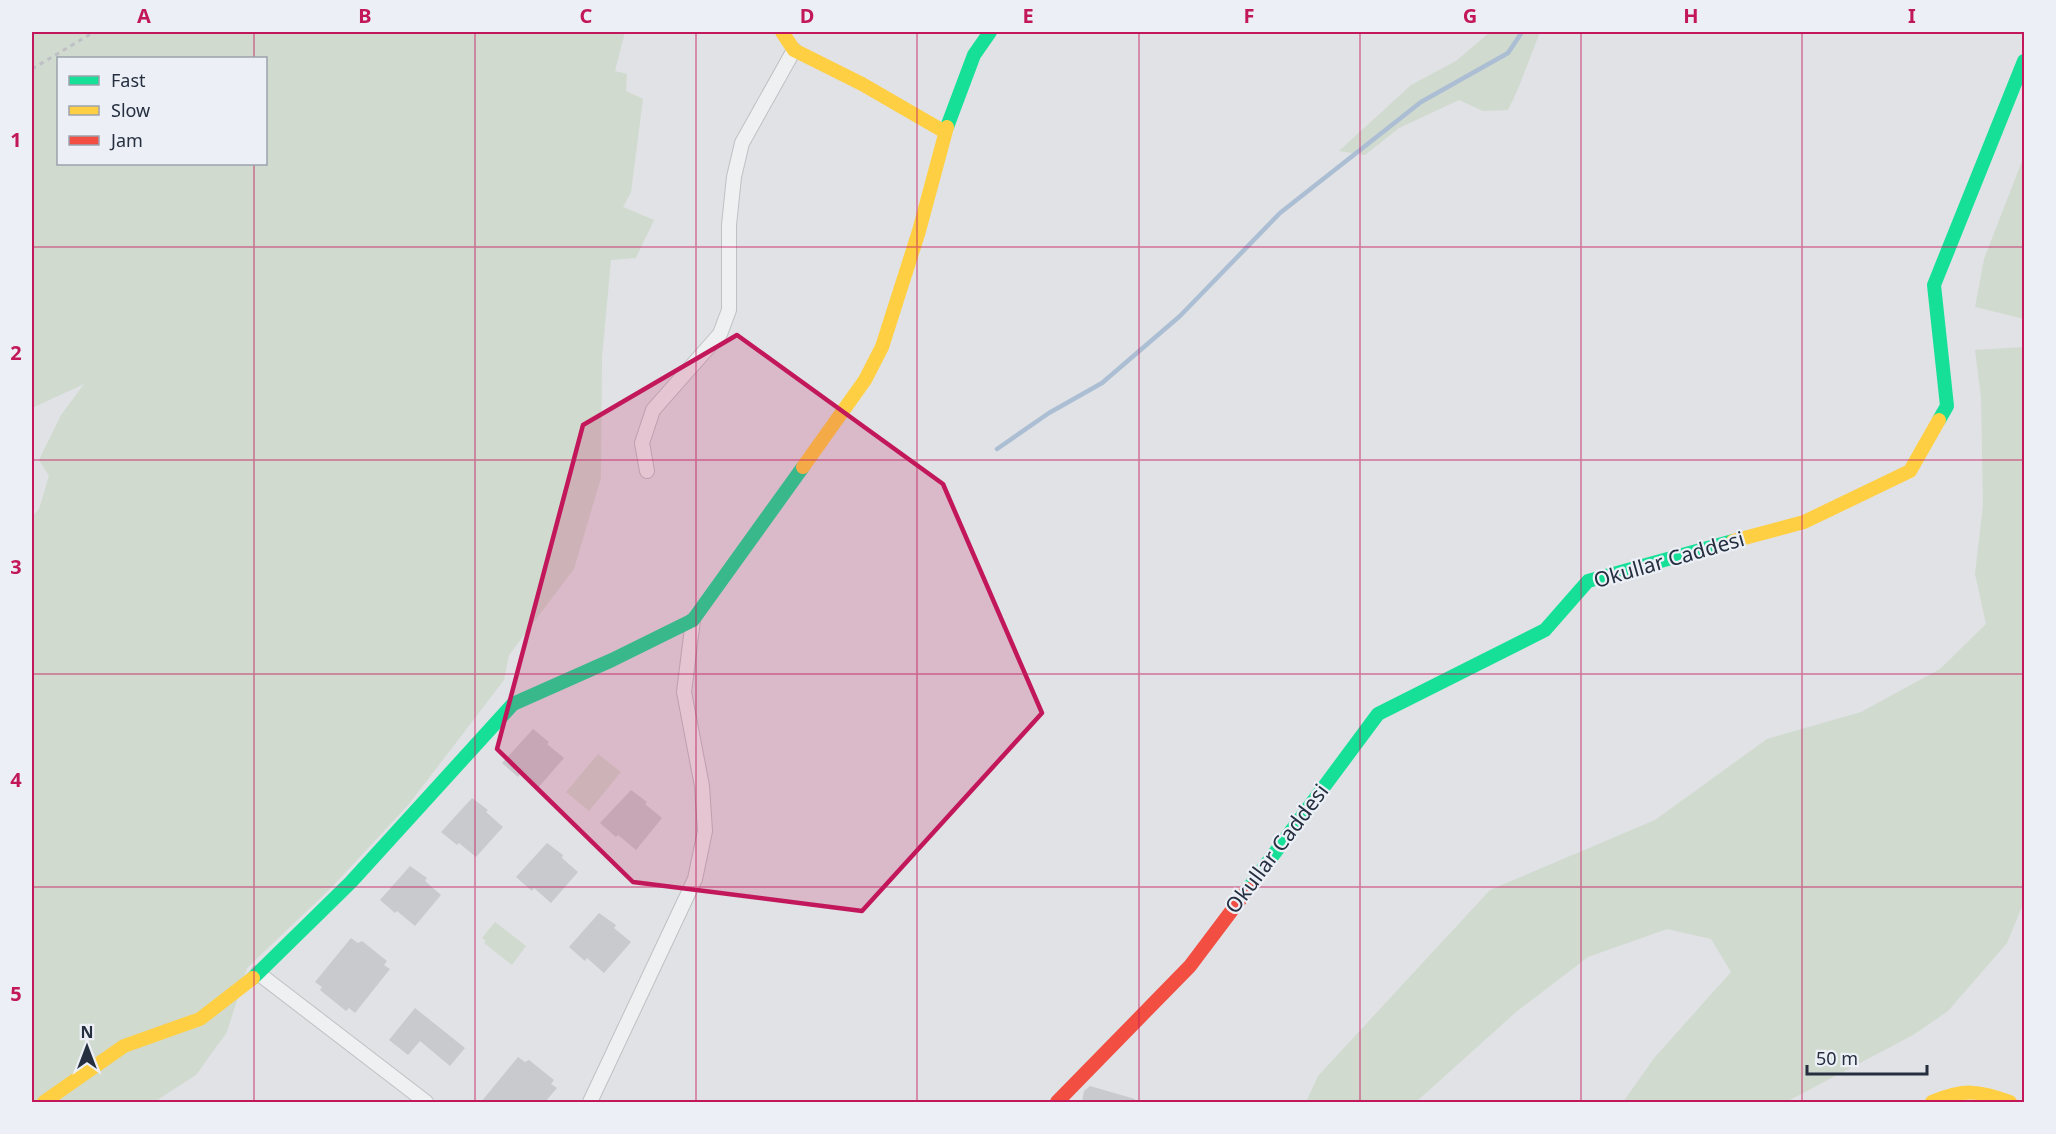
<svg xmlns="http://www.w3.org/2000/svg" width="2056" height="1134" viewBox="0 0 2056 1134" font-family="'Noto Sans',sans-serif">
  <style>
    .green { fill: #d0dacf; fill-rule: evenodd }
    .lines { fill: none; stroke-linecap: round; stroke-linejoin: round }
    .stream { stroke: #acbed3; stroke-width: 4.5 }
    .building { fill: #c8cacd }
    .street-casing { stroke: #bec0c3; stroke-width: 16 }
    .path { stroke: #bfc0c5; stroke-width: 3; stroke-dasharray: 4.5 4.5; stroke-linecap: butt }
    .street { stroke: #eff0f2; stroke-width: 14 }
    .fast { stroke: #16e098; stroke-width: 14 }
    .slow { stroke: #ffcf43; stroke-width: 14 }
    .jam { stroke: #f24e42; stroke-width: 14 }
    .marked { fill: #c2185b; fill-opacity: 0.2; stroke: #c2185b; stroke-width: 4.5; stroke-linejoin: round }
    .grid { fill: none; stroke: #c2185b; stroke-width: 1.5; stroke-opacity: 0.55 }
    .labels { text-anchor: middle; stroke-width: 4.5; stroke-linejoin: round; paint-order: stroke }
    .street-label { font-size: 21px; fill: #252f40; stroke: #ecf0f6 }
    .neatline { fill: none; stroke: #c2185b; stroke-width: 2 }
    .grid-label { font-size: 20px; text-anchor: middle; font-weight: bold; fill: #c2185b }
  </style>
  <rect width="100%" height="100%" fill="#e0e2e5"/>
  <path class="green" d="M 32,32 L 625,32 L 615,71 L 627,74 L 626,91 L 643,99 L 631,192 L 623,207 L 654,220 L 636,258 L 611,260 L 602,357 L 601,478 L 574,569 L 509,655 L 504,680 L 409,804 L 332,887 L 247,968 L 227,1032 L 196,1075 L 154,1102 L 32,1102 L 32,517 L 39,509 L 49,476 L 39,460 L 61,415 L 84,384 L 32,408 ZM 58,58 L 266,58 L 266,164 L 58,164 Z
    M 1490,32 L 1540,32 L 1518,89 L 1508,110 L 1483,111 L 1459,100 L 1399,128 L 1365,155 L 1339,151 L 1411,85 L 1456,61 Z
    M 2024,156 L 2024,319 L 1975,307 L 1984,259 Z
    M 2024,347 L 2024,902 L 2007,943 L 1948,1011 L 1913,1035 L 1786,1102 L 1623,1102 L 1655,1057 L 1731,972 L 1711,939 L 1667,929 L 1588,957 L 1516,1012 L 1416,1102 L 1306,1102 L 1318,1076 L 1490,890 L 1655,820 L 1767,739 L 1861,712 L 1940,669 L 1986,624 L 1975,574 L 1983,505 L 1981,398 L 1975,350 Z
    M 598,754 L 621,772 L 589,811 L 566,792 Z
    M 495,922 L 526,946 L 512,965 L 484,943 L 486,941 L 482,938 Z"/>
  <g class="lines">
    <path class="stream" d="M 997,449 L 1049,413 L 1102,383 L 1180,316 L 1280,213 L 1421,102 L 1508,53 L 1522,32"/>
  </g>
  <path class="building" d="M 533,729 L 549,742 L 547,744 L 564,758 L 537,789 L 520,774 L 518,777 L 502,763 Z
    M 631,790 L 647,802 L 645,804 L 662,818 L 636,850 L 618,835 L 616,837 L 600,823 Z
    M 472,798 L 488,810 L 486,812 L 503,827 L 476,857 L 459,843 L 457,845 L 441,832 Z
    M 547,843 L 563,855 L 562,858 L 578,872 L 551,903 L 534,888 L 532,891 L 516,877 Z
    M 410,866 L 427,878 L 425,881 L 441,895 L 415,926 L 397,911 L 395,913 L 380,900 Z
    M 599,913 L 616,925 L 614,928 L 631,942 L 604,973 L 587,958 L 585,961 L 569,947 Z
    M 351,938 L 358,943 L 362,941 L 387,961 L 384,965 L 390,969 L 355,1013 L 349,1008 L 346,1011 L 320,990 L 322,987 L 315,982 Z
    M 415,1008 L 465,1048 L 450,1066 L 420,1041 L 408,1055 L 389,1040 Z
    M 518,1057 L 525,1062 L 529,1060 L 554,1080 L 551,1084 L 557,1088 L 545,1102 L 481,1102 Z
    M 1090,1086 L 1135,1099 L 1134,1102 L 1082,1102 L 1084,1091 Z"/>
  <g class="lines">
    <g class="street-casing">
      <path id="street" d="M 647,471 L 642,443 L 653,410 L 720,334 L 729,310 L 729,225 L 734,177 L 742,143 L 794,50
        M 258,973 L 426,1102
        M 590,1102 L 695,879 L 705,831 L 702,786 L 684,692 L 693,620"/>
    </g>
    <path class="path" d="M 32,69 L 94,32"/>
    <use href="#street" class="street"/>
    <path class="fast" d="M 947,127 L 974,55 L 990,32
      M 1939,420 L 1947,406 L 1934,285 L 2024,61
      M 1248,889 L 1378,714 L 1545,630 L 1588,581 L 1733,541
      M 253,978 L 351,882 L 513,704 L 612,660 L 693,620 L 803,467"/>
    <path class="slow" d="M 782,32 L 794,50 L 862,84 L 945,132
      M 803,467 L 865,380 L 882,347 L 919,231 L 947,127
      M 1733,541 L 1804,522 L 1910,471 L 1939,420
      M 44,1102 L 124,1046 L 200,1019 L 253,978
      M 1932,1102 C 1963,1089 1978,1090 2010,1102"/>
    <path class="jam" d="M 1057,1102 L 1190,966 L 1248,889"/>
  </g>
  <path class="marked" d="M 737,335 L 943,484 L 1042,713 L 862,911 L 633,882 L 497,749 L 583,425 Z"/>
  <path class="grid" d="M 254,32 L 254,58M 475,32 L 475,1102M 696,32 L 696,1102M 917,32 L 917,1102M 1139,32 L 1139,1102M 1360,32 L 1360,1102M 1581,32 L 1581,1102M 1802,32 L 1802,1102M 254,164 L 254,1102M 32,247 L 2024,247M 32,460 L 2024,460M 32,674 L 2024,674M 32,887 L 2024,887"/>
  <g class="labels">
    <g class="street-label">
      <text transform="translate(1669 560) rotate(-16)" y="7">Okullar Caddesi</text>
      <text transform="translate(1277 849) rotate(-53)" y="7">Okullar Caddesi</text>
    </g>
  </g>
  <rect width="2056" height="1134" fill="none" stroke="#ecf0f6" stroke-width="66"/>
  <rect x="57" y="57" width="210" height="108" fill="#ecf0f6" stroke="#9ca3ad" stroke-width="1.5"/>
  <rect x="69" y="76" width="30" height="9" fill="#16e098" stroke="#9ca3ad" stroke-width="1.5"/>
  <text x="111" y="87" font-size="18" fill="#252f40">Fast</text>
  <rect x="69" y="106" width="30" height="9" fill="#ffcf43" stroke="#9ca3ad" stroke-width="1.5"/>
  <text x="111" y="117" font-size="18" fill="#252f40">Slow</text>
  <rect x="69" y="136" width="30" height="9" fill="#f24e42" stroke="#9ca3ad" stroke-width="1.5"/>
  <text x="111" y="147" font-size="18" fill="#252f40">Jam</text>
  <g transform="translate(87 1047)" stroke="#ecf0f6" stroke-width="4.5" paint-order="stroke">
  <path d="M0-4.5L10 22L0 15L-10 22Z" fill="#252f40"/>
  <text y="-9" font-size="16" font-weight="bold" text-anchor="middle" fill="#252f40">N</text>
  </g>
  <path d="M1807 1065v9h120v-9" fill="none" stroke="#252f40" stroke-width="3"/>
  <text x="1816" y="1065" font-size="18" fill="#252f40" stroke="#ecf0f6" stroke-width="4.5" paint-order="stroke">50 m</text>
  <rect x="33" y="33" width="1990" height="1068" class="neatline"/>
  <g class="grid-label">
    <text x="144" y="23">A</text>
    <text x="365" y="23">B</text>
    <text x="586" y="23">C</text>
    <text x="807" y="23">D</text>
    <text x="1028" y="23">E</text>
    <text x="1249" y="23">F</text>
    <text x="1470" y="23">G</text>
    <text x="1691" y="23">H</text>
    <text x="1912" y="23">I</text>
    <text x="16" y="147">1</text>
    <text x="16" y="360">2</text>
    <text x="16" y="574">3</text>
    <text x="16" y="787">4</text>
    <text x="16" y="1001">5</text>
  </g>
</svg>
